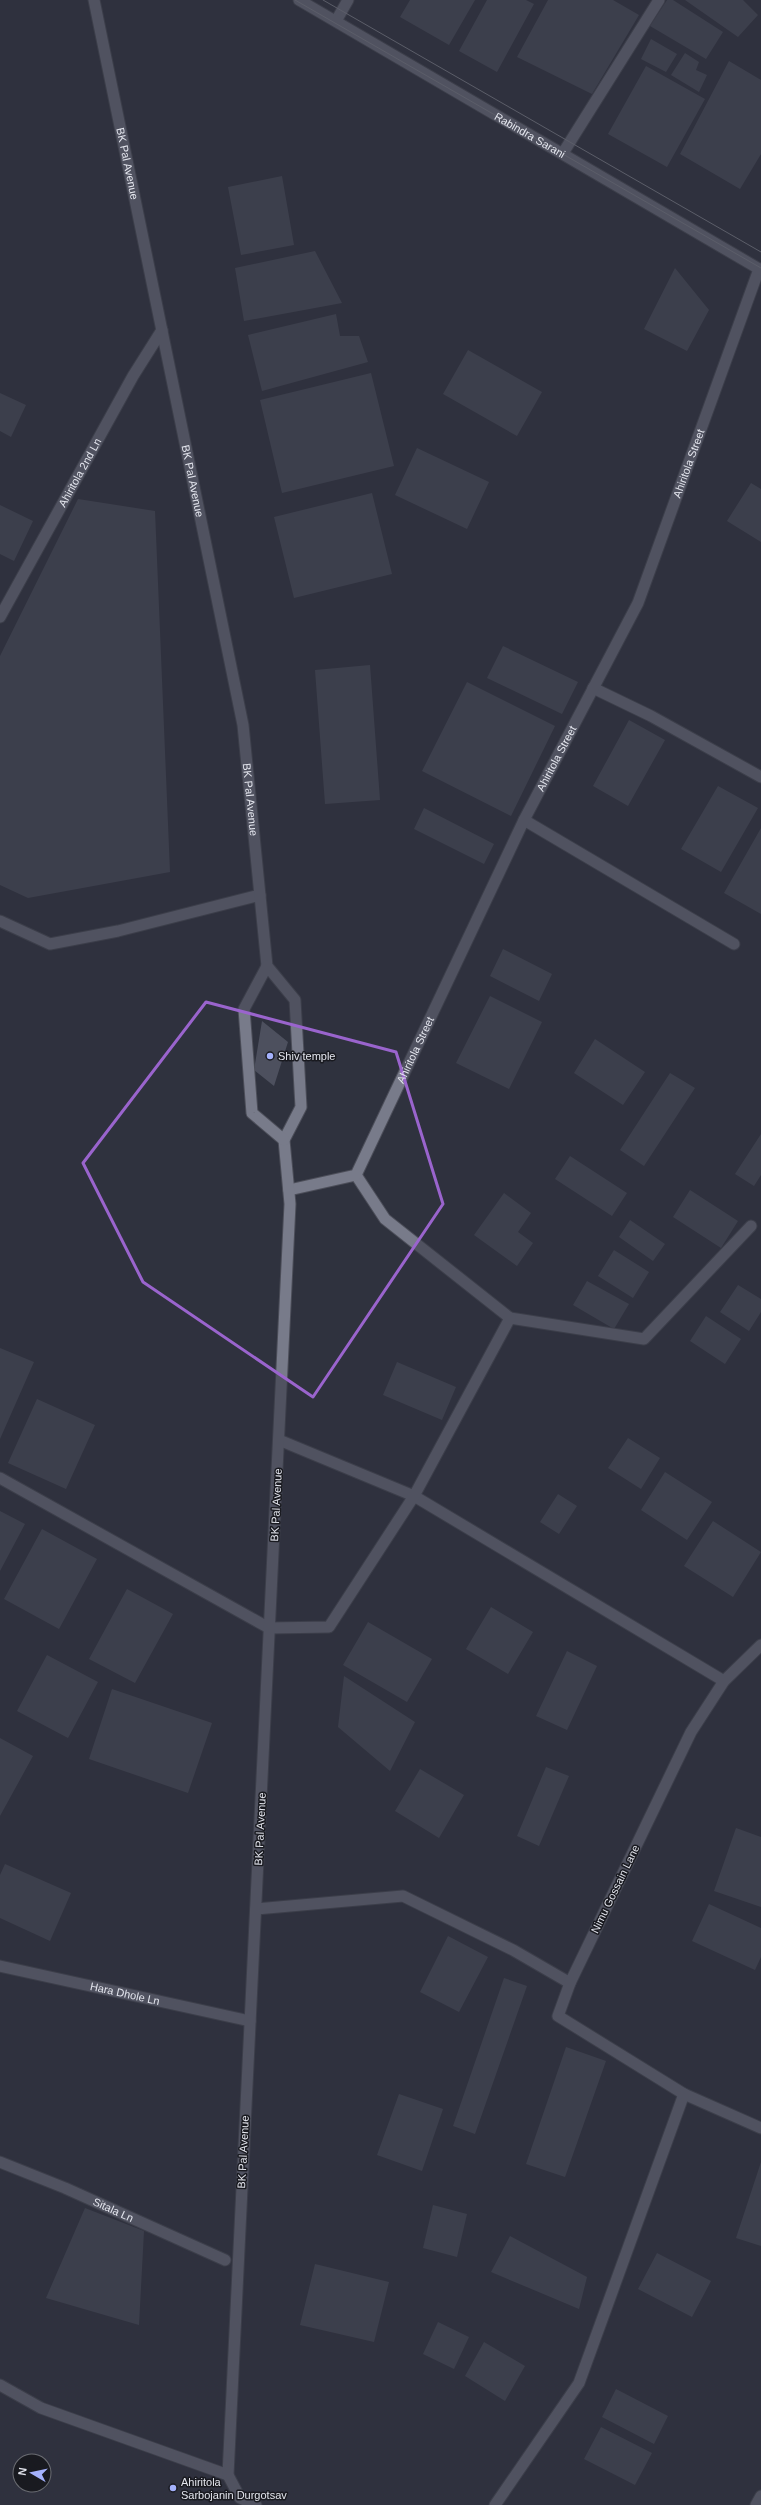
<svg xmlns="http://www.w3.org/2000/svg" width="761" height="2505" viewBox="0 0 761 2505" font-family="Arial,sans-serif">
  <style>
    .building { fill: #4d505e }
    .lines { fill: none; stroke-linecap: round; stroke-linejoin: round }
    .service-casing { stroke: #4c4e59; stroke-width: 13 }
    .minor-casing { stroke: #4c4e59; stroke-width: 13 }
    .tertiary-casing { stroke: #4c4e59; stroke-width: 13 }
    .secondary-casing { stroke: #4c4e59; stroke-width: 13 }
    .service { stroke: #787b8a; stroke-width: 11 }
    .minor { stroke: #787b8a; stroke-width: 11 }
    .tertiary { stroke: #787b8a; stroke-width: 11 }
    .secondary { stroke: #787b8a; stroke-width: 11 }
    .tram { stroke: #91939d; stroke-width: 1 }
    .marked { fill: none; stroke: #9a64cd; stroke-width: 3; stroke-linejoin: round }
    .poi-dot { fill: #a4b1fc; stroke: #191a20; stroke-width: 1.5 }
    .labels { text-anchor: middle; stroke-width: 3; stroke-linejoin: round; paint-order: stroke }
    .street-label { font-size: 11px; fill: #e4e6ee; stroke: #191a20 }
    .poi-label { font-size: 11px; fill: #e4e6ee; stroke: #191a20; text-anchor: start }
  </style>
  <rect width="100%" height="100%" fill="#2f323e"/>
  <path class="building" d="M 410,0 L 475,0 L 449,45 L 400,17 Z
    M 487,0 L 526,0 L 534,4 L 497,72 L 459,51 Z
    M 548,0 L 613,0 L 639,15 L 592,94 L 517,57 Z
    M 667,0 L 673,0 L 723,32 L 706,59 L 650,26 Z
    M 685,0 L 743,0 L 758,15 L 738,37 Z
    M 651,39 L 677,54 L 666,72 L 641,59 Z
    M 685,53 L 699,62 L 696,70 L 707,75 L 699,92 L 671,75 Z
    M 729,61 L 761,80 L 761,154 L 740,189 L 680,154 Z
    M 646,66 L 705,99 L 667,167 L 608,134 Z
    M 282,176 L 294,245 L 241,255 L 228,187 Z
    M 315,251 L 342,303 L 244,321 L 235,268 Z
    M 675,268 L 709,310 L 687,351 L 644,329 Z
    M 336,314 L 340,336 L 359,336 L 368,362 L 262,391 L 248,335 Z
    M 468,350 L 542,392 L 517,436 L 443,394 Z
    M 371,373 L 394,466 L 282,493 L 260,400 Z
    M 0,393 L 26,405 L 11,437 L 0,431 Z
    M 417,448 L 489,482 L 467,529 L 395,495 Z
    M 751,483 L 761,489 L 761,542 L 727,521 Z
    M 372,493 L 392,574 L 294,598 L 274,517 Z
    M 78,499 L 155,511 L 170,872 L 28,898 L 0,885 L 0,656 Z
    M 0,505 L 33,521 L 14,561 L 0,554 Z
    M 503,646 L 578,682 L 562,714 L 487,678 Z
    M 370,665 L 380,800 L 325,804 L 315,670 Z
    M 467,682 L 555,726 L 511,816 L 422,771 Z
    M 629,720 L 665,740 L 628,806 L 593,786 Z
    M 718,786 L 758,808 L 721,872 L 681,849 Z
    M 424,808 L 494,844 L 484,864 L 414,829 Z
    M 761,828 L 761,914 L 724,893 Z
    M 503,949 L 552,974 L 539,1001 L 490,976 Z
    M 490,996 L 542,1022 L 509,1089 L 456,1063 Z
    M 262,1021 L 288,1042 L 274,1086 L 254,1070 Z
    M 595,1039 L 645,1072 L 623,1105 L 574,1073 Z
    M 670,1073 L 695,1088 L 644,1166 L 620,1150 Z
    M 761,1134 L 761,1175 L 754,1186 L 735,1174 Z
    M 570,1156 L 627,1193 L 612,1216 L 555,1179 Z
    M 690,1190 L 738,1221 L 721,1248 L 673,1217 Z
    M 504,1193 L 531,1213 L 518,1232 L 533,1243 L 517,1266 L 474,1235 Z
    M 630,1220 L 665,1244 L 653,1261 L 619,1237 Z
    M 614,1250 L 649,1272 L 633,1298 L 598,1276 Z
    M 587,1281 L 629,1304 L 614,1329 L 573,1305 Z
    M 738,1285 L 761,1299 L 761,1312 L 749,1331 L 720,1312 Z
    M 706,1316 L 741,1339 L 725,1364 L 690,1341 Z
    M 0,1348 L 34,1362 L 0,1439 Z
    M 397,1362 L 456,1387 L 442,1420 L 383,1395 Z
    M 37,1399 L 95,1425 L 66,1489 L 8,1463 Z
    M 628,1438 L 660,1458 L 641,1489 L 608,1468 Z
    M 665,1472 L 712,1502 L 687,1540 L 641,1510 Z
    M 558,1494 L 577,1506 L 559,1534 L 540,1522 Z
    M 0,1511 L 25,1524 L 0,1571 Z
    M 713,1521 L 761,1552 L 733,1597 L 684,1566 Z
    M 42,1529 L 97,1559 L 59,1629 L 4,1599 Z
    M 127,1589 L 173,1614 L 135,1683 L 89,1659 Z
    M 491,1607 L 533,1632 L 508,1674 L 466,1649 Z
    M 368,1622 L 432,1659 L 407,1702 L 343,1665 Z
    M 567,1651 L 597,1666 L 567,1730 L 536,1716 Z
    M 47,1655 L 98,1682 L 68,1738 L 17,1711 Z
    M 344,1676 L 415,1722 L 390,1771 L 338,1727 Z
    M 112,1689 L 212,1723 L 188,1793 L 89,1759 Z
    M 0,1738 L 33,1756 L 0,1816 Z
    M 546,1767 L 569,1776 L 539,1846 L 517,1836 Z
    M 420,1769 L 464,1795 L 439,1838 L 395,1811 Z
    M 736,1828 L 761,1837 L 761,1907 L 714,1891 Z
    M 5,1864 L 71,1893 L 50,1941 L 0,1918 L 0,1875 Z
    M 709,1904 L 761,1928 L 761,1957 L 755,1970 L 692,1941 Z
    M 448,1936 L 488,1957 L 459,2012 L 420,1992 Z
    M 504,1978 L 527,1986 L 475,2134 L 453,2126 Z
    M 566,2047 L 606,2061 L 565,2177 L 526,2164 Z
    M 399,2094 L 443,2109 L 422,2171 L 377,2155 Z
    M 761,2162 L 761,2246 L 736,2238 Z
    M 433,2205 L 467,2214 L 457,2257 L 423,2248 Z
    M 85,2208 L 144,2231 L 139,2325 L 46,2298 Z
    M 510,2236 L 587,2277 L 579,2309 L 491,2272 Z
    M 657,2253 L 711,2281 L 692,2317 L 638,2289 Z
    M 315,2264 L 389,2282 L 374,2342 L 300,2325 Z
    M 438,2322 L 469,2337 L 454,2369 L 423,2354 Z
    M 484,2342 L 525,2366 L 505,2401 L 465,2376 Z
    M 616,2389 L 668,2416 L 654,2444 L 602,2417 Z
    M 601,2427 L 652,2453 L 635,2485 L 584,2459 Z"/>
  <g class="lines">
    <g class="service-casing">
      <g id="service">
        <path d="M 336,21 L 348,0"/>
        <path d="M 593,688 L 651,716 L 761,777"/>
        <path d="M 524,820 L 734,944"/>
        <path d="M 510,1318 L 644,1339 L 751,1226"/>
        <path d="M 279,1440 L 414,1496 L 724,1681"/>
        <path d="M 0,1478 L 269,1628 L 329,1627 L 414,1496 L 510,1318 L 385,1219 L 356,1175"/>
        <path d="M 256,1909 L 403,1896 L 513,1950 L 570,1983"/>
        <path id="s1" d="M 0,1966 L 250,2021"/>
        <path id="s2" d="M 0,2162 L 65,2188 L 225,2260"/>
        <path d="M 0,2385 L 41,2408 L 228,2475"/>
        <path d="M 495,2505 L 579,2383 L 684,2094"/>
        <path d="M 756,2505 L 761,2496"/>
      </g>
    </g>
    <g class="minor-casing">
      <g id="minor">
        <path d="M 563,153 L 659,0"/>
        <path id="s3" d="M 0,617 L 133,376 L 162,330"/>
        <path d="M 0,921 L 50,944 L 118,931 L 260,895"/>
        <path id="s4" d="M 289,1190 L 356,1175 L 524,820 L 638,603 L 759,269"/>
      </g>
    </g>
    <g class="tertiary-casing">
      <path id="tertiary" d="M 761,1645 L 724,1681 L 691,1732 L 570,1983 L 558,2016 L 684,2094 L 761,2128"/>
    </g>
    <g class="secondary-casing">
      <g id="secondary">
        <path id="s5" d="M 94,0 L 243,725 L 267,966 L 295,1000 L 301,1107 L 284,1140 L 290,1204 L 228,2475 L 240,2498 L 256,2505"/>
        <path d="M 299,0 L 761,270"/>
        <path d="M 267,966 L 244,1009 L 252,1113 L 284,1140"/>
      </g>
    </g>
    <use href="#service" class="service"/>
    <use href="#minor" class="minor"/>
    <use href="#tertiary" class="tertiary"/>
    <use href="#secondary" class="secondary"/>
    <g class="tram">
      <path id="s6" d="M 295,0 L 761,268"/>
      <path d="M 323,0 L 761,252"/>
    </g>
  </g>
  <path d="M0 0H761V2505H0ZM 206,1002 L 396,1052 L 443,1204 L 313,1397 L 143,1282 L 83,1163 Z" fill="#2f323e" fill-opacity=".55" fill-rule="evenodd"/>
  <path class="marked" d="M 206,1002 L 396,1052 L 443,1204 L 313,1397 L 143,1282 L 83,1163 Z"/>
  <g class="poi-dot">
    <circle cx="270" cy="1056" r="4"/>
    <circle cx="173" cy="2488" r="4"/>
  </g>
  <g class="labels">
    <g class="street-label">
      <text dy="4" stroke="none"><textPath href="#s6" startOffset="271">Rabindra Sarani</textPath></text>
      <text dy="4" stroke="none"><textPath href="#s5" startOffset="167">BK Pal Avenue</textPath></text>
      <text dy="4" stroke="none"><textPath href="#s4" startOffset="855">Ahiritola Street</textPath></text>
      <text dy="4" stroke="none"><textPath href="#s3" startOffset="165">Ahiritola 2nd Ln</textPath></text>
      <text dy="4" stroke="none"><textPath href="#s5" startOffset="491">BK Pal Avenue</textPath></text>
      <text dy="4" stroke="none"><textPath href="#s4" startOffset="531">Ahiritola Street</textPath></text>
      <text dy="4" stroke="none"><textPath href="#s5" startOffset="815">BK Pal Avenue</textPath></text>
      <text dy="4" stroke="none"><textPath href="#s4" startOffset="207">Ahiritola Street</textPath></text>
      <text transform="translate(276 1505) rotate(-87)" y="4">BK Pal Avenue</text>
      <text transform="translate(260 1829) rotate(-87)" y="4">BK Pal Avenue</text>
      <text transform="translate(615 1889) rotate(-64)" y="4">Nimu Gossain Lane</text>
      <text dy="4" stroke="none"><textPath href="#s1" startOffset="128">Hara Dhole Ln</textPath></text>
      <text transform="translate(243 2152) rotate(-87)" y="4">BK Pal Avenue</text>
      <text dy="4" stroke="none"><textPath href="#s2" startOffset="123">Sitala Ln</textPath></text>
    </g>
    <g class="poi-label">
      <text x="278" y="1060">Shiv temple</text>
      <text x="181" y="2486">Ahiritola<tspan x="181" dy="13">Sarbojanin Durgotsav</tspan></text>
    </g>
  </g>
  <g transform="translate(32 2473) rotate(279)"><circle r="19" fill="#191a20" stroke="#6a6c72"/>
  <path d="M0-3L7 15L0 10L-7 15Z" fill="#a4b1fc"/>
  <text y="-6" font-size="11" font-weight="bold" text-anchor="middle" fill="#e4e6ee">N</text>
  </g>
</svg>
